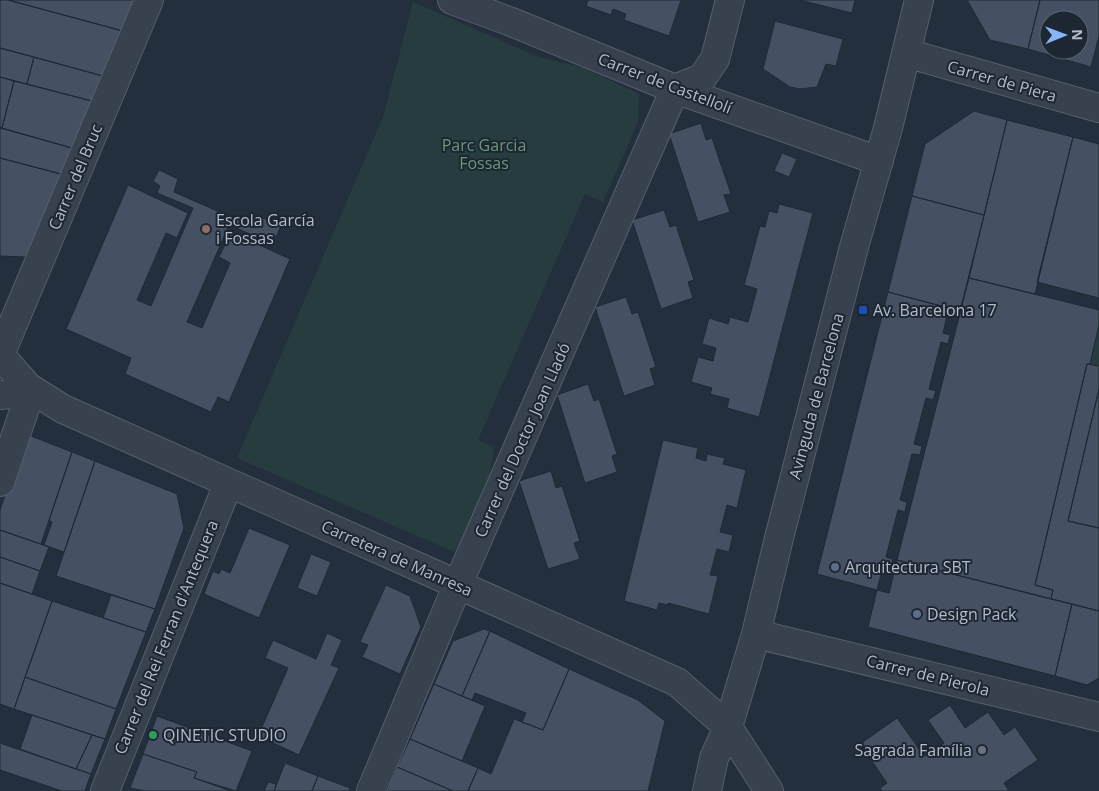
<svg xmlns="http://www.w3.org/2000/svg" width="1099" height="791" viewBox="0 0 1099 791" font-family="'Open Sans',sans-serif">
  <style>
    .green { fill: #263c3f }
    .building { fill: #455162; stroke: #1f2835; fill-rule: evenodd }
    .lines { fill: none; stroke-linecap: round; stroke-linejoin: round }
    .minor-casing { stroke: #565f6c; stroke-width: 30 }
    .minor { stroke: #38414e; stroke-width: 28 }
    .education-dot { fill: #8d6e63; stroke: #1d2633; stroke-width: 2 }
    .transit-dot { fill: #1a4fb4; stroke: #1d2633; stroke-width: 2 }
    .service-dot { fill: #5c6f8a; stroke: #1d2633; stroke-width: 2 }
    .leisure-dot { fill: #2e9e5b; stroke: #1d2633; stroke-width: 2 }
    .worship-dot { fill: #6b7280; stroke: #1d2633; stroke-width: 2 }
    .labels { text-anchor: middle; stroke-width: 4; stroke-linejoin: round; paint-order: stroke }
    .street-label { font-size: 16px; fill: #b4bcc9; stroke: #1d2633 }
    .park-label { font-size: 16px; fill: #6b9a76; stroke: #1d2633 }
    .poi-label { font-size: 16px; fill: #b4bcc9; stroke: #1d2633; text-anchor: start }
  </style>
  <rect width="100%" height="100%" fill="#242f3e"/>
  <path class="green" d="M 413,2 L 539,57 L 584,68 L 639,94 L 638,122 L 603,202 L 585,194 L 478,440 L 494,447 L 486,504 L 459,554 L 237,458 L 383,117 Z
    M 1099,325 L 1099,366 L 1090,364 Z"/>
  <path class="building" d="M 0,0 L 8,0 L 123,31 L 103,76 L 0,48 Z
    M 8,0 L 136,0 L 123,31 Z
    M 588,0 L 681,0 L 669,36 L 624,20 L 626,14 L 613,9 L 611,15 L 586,6 Z
    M 799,0 L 855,0 L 852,13 Z
    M 967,0 L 1040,0 L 1028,49 L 990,40 Z
    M 1040,0 L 1099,0 L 1099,36 L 1091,67 L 1028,49 ZM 1049,20 L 1079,20 L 1079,50 L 1049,50 Z
    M 775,21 L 843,39 L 836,66 L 826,64 L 817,87 L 800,89 L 790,87 L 763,69 Z
    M 0,48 L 34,57 L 27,84 L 0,77 Z
    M 34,57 L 103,76 L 92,101 L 27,84 Z
    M 0,77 L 14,81 L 2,128 L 0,128 Z
    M 14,81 L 92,101 L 72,148 L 2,128 Z
    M 974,111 L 1007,120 L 984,215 L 912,196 L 925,144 Z
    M 1007,120 L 1073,137 L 1035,294 L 969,278 Z
    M 701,123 L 706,140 L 712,138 L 731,194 L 724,195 L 730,212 L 698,222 L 669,134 Z
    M 0,128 L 72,148 L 61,174 L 0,158 Z
    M 1073,137 L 1099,144 L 1099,298 L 1037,282 Z
    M 782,153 L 797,159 L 789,177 L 774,171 Z
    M 0,158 L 61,174 L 26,257 L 0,256 Z
    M 159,170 L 178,179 L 174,192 L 256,228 L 261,217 L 281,226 L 276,237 L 269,234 L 266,241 L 229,225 L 187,322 L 202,328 L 230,263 L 219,257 L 231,232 L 290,259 L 229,402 L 218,397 L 211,412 L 125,374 L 131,358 L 66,329 L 128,185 L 188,213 L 177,238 L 166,233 L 137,300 L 151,306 L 193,208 L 157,193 L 160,186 L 153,181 Z
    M 912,196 L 984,215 L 960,311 L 888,292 Z
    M 779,204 L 813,213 L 759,417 L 727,408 L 729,399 L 710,394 L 712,388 L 691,382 L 698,357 L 713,361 L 716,348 L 702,344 L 709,318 L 728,324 L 730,317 L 748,322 L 757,289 L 744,285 L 760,226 L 765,227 L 769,211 L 777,213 Z
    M 664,210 L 670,227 L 676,225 L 694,280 L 688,282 L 693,298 L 661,309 L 632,220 Z
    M 969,278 L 1099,310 L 1099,325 L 1090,364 L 1087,364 L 1035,585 L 1053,590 L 1051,599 L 897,560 Z
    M 888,292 L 949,308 L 943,333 L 950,335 L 948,344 L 941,342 L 929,389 L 936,391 L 933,400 L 926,398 L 914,444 L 922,446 L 920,455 L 912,454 L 900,500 L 907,502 L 905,512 L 898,510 L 886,557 L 893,559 L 891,569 L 883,567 L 877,590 L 817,574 Z
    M 626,297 L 632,314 L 638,312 L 656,367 L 650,369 L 655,385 L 624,396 L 595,307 Z
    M 1087,364 L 1099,366 L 1099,389 L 1068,521 L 1099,528 L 1099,611 L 1051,599 L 1053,590 L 1035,585 Z
    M 588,384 L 594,401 L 599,399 L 617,454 L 612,456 L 617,472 L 585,483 L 557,395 Z
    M 1099,389 L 1099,528 L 1068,521 Z
    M 26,434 L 72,452 L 41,544 L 0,530 L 0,510 Z
    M 663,440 L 698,448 L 696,458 L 706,461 L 707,454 L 725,458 L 723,464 L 746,470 L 737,508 L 727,505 L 720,532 L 733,535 L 729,552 L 717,549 L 710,575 L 718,576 L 709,614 L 668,603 L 668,605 L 659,603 L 657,610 L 624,601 Z
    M 72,452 L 95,461 L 64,552 L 44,545 L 52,522 L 49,520 Z
    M 95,461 L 177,494 L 184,528 L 155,609 L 56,576 Z
    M 551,471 L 556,488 L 562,486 L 580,541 L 574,543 L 580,559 L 548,569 L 519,481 Z
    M 249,528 L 290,545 L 259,618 L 204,594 L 213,571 L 219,574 L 221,569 L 230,573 Z
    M 0,530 L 49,547 L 40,571 L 0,557 Z
    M 311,554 L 331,562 L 317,596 L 297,588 Z
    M 0,557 L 40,571 L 32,594 L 0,583 Z
    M 897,560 L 1072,604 L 1055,676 L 868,627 L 877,590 L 889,593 Z
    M 0,583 L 52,601 L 14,709 L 0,704 Z
    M 386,585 L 410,596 L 421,627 L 400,674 L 362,657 L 368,645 L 360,642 Z
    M 111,595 L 155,609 L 146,632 L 103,618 Z
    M 52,601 L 146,632 L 116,709 L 25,677 Z
    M 1072,604 L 1099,611 L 1099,678 L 1087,685 L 1055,676 Z
    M 484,629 L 490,631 L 462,696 L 434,684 L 453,641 Z
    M 490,631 L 569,669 L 543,730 L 522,722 L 526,713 L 475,693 L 472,700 L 462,696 Z
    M 327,633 L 342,640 L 331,665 L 339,668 L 299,755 L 258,736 L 288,668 L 265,658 L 273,640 L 316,659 Z
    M 569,669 L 638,700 L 665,721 L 648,791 L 468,791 L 478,768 L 491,774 L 514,719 L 543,730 Z
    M 25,677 L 116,709 L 105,739 L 14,709 Z
    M 434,684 L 485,706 L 462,761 L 410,739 Z
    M 950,705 L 965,728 L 988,712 L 1004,735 L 1015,727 L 1038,760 L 1004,783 L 1009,791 L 882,791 L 880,788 L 887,783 L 860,744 L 897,718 L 924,756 L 944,743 L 928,720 Z
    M 32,715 L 92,735 L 76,769 L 20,749 Z
    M 157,716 L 252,751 L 236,791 L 194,778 L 197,772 L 143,754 Z
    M 92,735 L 105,739 L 91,774 L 76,769 Z
    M 410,739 L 478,768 L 468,791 L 453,791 L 397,767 Z
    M 0,743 L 91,774 L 85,791 L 62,791 L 0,770 Z
    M 143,754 L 197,772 L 194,778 L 231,791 L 145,791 L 130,788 Z
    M 285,763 L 318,776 L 312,791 L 274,791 Z
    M 397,767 L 453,791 L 387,791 Z
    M 318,776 L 350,788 L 349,791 L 312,791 Z
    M 268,782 L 276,784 L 274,791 L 264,791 Z"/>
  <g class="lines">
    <g class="minor-casing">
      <path id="minor" d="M 452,0 L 509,21 L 675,89 L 879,161
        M 906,53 L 1099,108
        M 0,355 L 28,387 L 63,409 L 677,682 L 728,727 L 769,791
        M 0,355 L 149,0
        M 0,395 L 10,394 L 28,387
        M 0,482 L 25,408 L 28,387
        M 756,634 L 1099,717
        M 105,791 L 228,484
        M 371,791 L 458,584 L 675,89 L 702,78 L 715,59 L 730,0
        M 707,791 L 714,758 L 728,727 L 756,634 L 779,538 L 854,247 L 888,128 L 919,0"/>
    </g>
    <use href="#minor" class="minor"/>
  </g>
  <circle class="education-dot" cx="206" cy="229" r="5"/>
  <rect class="transit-dot" x="858" y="305" width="10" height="10" rx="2.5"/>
  <g class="service-dot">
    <circle cx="835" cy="567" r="5"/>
    <circle cx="917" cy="614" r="5"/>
  </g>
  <circle class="leisure-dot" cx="153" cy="735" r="5"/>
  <circle class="worship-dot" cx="982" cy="750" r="5"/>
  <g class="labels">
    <g class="street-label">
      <text transform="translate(1002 81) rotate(16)" y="6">Carrer de Piera</text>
      <text transform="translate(665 83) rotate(21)" y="6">Carrer de Castellolí</text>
      <text transform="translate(75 177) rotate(-67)" y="6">Carrer del Bruc</text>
      <text transform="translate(816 396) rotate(-75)" y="6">Avinguda de Barcelona</text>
      <text transform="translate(522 440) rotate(-66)" y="6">Carrer del Doctor Joan Lladó</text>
      <text transform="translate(397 558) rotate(24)" y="6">Carretera de Manresa</text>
      <text transform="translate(166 637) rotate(-68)" y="6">Carrer del Rei Ferran d'Antequera</text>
      <text transform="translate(928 675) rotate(14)" y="6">Carrer de Pierola</text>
    </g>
    <g class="park-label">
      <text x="484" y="151">Parc Garcia<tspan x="484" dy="18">Fossas</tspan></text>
    </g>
    <g class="poi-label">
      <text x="216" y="226">Escola García<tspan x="216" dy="18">i Fossas</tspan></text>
      <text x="873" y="316">Av. Barcelona 17</text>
      <text x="845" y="573">Arquitectura SBT</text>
      <text x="927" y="620">Design Pack</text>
      <text x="163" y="741">QINETIC STUDIO</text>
      <text x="972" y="756" text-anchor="end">Sagrada Família</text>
    </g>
  </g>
  <g transform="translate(1064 35) rotate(89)"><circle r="24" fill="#1d2633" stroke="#59626f"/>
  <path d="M0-4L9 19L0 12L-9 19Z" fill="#8ab4f8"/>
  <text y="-8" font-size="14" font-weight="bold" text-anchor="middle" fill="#b4bcc9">N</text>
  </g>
</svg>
